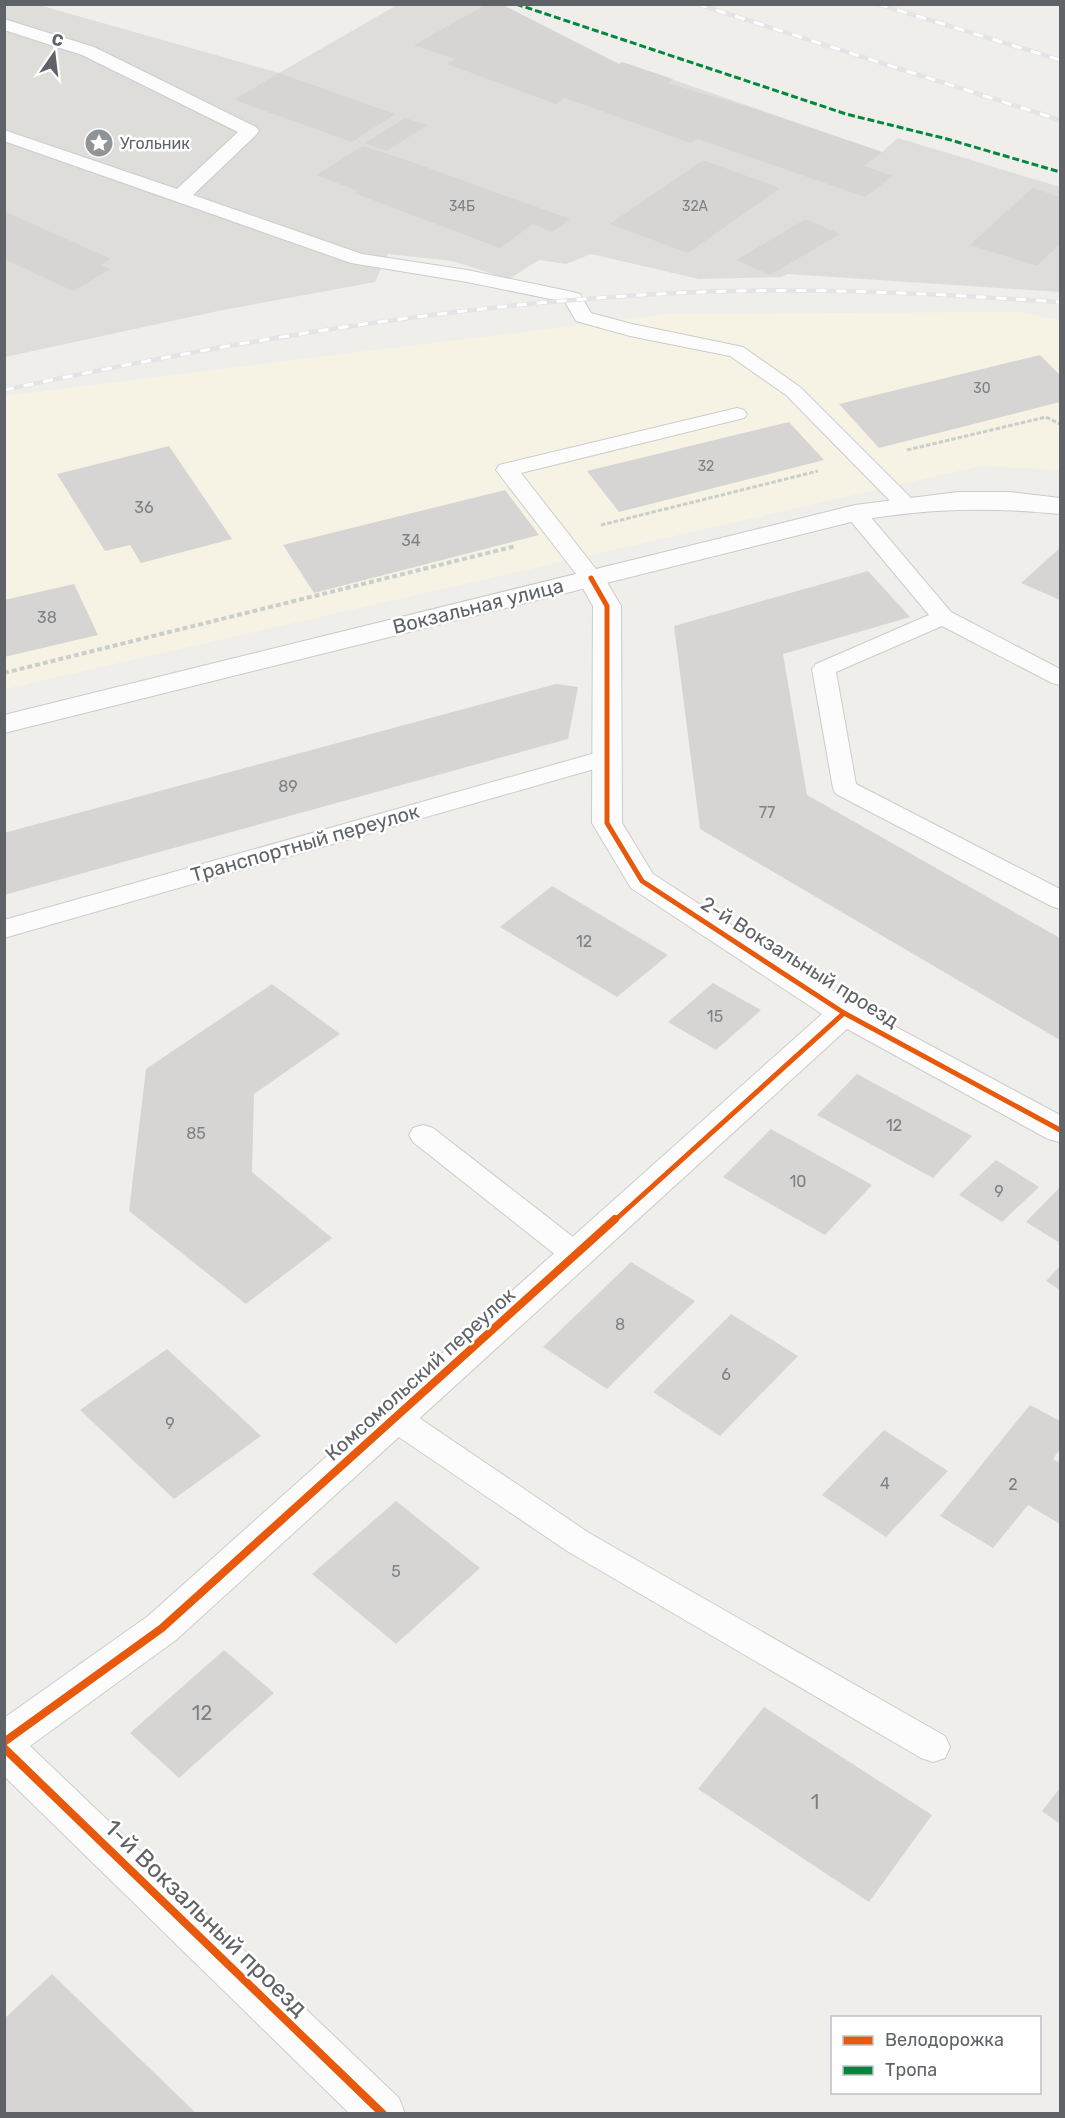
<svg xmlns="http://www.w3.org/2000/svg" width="1065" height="2118" viewBox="0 0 1065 2118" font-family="Rubik,sans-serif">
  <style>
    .commercial { fill: #f7f3e4 }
    .industrial { fill: #dfddda }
    .building { fill: #d6d5d3 }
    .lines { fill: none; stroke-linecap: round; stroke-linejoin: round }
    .lane-casing { stroke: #cbcccc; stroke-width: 2 }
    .street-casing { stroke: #cbcccc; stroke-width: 2 }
    .secondary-casing { stroke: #cacacb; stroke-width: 2 }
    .path-far1 { stroke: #cacfcc; stroke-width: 3; stroke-dasharray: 4.5 2; stroke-linecap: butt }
    .path { stroke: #cacfcc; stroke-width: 4; stroke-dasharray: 5 3; stroke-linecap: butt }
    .lane { fill: #fdfcfc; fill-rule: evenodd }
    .street { fill: #fdfcfc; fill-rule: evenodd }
    .secondary { fill: #fdfcfc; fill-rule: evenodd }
    .rail-casing { stroke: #e4e4e4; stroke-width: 4.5 }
    .rail { stroke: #fff; stroke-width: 3; stroke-dasharray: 10; stroke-linecap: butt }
    .quiet { stroke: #00873e; stroke-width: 3; stroke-dasharray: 7 3; stroke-linecap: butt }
    .cycleway-far1-casing { stroke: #fff; stroke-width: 9 }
    .cycleway-casing { stroke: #fff; stroke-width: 11 }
    .cycleway-far1 { stroke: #e8590c; stroke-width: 5 }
    .cycleway { stroke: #e8590c; stroke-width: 8 }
    .labels { text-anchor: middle; stroke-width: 5; stroke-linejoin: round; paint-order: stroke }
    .far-number-label { font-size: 14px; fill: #7e8184 }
    .far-poi-label { font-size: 16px; fill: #5f6368; stroke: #fff; text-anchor: start }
    .number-label { font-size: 16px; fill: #7e8184 }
    .street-label { font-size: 20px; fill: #5f6368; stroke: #fff }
    .near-number-label { font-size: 20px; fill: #7e8184 }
    .near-street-label { font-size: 24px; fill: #5f6368; stroke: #fff }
  </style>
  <rect width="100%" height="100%" fill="#efeeea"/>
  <path class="commercial" d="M 1019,312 L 1060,320 L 1060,470 L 980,466 L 5,689 L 4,396 L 667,314 Z"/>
  <path class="industrial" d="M 4,5 L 39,5 L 279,73 L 397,5 L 501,5 L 619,64 L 622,62 L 882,152 L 898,138 L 1060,187 L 1060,292 L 788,274 L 781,277 L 699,279 L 591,254 L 566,264 L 539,260 L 509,279 L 452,261 L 388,254 L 375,282 L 218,311 L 5,357 Z"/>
  <path class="building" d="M 487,4 L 501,4 L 619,64 L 622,62 L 673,79 L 667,83 L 746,106 L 882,152 L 864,166 L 893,176 L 865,197 L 698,139 L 691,143 L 565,98 L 556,104 L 447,64 L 455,59 L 414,45 Z
    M 279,73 L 395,114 L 352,142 L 234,100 Z
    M 405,118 L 427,125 L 387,151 L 365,143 Z
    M 363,146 L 406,160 L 570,219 L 552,232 L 533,224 L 500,248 L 354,193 L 358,191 L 316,175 Z
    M 703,160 L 780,188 L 688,253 L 610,224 Z
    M 1032,188 L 1060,197 L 1060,244 L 1037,266 L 970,245 Z
    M 4,211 L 111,259 L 101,265 L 111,269 L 73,291 L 4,259 Z
    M 806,219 L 840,234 L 770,275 L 736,260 Z
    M 1040,355 L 1060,375 L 1060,402 L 879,448 L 839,404 Z
    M 789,422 L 824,460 L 619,512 L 587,471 Z
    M 169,446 L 232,539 L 141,563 L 130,545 L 105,551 L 57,474 Z
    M 505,490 L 539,535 L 314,593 L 283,545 Z
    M 1060,548 L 1060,600 L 1021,583 Z
    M 868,571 L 910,617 L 783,654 L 807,795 L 1060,938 L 1060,1040 L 700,829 L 674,626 Z
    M 74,584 L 98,635 L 4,657 L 4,600 Z
    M 556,684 L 578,687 L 568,739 L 4,895 L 4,833 Z
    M 552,886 L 668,955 L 617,997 L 500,927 Z
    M 713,983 L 761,1010 L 716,1050 L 668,1022 Z
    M 272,984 L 340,1034 L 254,1094 L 252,1172 L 332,1238 L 246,1304 L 129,1211 L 146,1069 Z
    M 857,1074 L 972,1136 L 933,1178 L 817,1115 Z
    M 771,1129 L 872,1185 L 825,1235 L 723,1177 Z
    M 996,1160 L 1039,1187 L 1002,1222 L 959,1195 Z
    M 1060,1187 L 1060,1243 L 1026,1222 Z
    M 631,1262 L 695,1301 L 607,1389 L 543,1347 Z
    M 1060,1266 L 1060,1290 L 1046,1281 Z
    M 731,1314 L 798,1356 L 720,1436 L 653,1392 Z
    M 167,1349 L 261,1436 L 174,1499 L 80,1410 Z
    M 1030,1405 L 1060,1421 L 1060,1449 L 1053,1459 L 1060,1463 L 1060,1524 L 1028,1505 L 993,1548 L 940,1516 Z
    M 884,1430 L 948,1471 L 886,1537 L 822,1495 Z
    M 396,1501 L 480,1568 L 396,1644 L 312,1574 Z
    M 224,1650 L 274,1693 L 179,1778 L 130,1733 Z
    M 764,1707 L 932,1815 L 869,1902 L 698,1789 Z
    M 1060,1788 L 1060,1824 L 1042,1811 Z
    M 52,1974 L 197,2114 L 4,2114 L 4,2019 Z"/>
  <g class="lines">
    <g class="lane-casing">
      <path id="lane" d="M 4,19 L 94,47 L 256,127 L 259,131 L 256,135 L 193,195 L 362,254 L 467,270 L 573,292 L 580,294 L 591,313 L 632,324 L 743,347 L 800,387 L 917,504 L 914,509 L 898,509 L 786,395 L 730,356 L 630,336 L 576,321 L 565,302 L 467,282 L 351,263 L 4,141 L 4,130 L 177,189 L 238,132 L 82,55 L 4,30 Z
        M 737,408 L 744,410 L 747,414 L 744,418 L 521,473 L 599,573 L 602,578 L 599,583 L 583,583 L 496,470 L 499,465 Z
        M 855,506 L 863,508 L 951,612 L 1060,669 L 1060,685 L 1052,683 L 942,626 L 836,672 L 856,784 L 1060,889 L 1060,909 L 1051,906 L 836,794 L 833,788 L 812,669 L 816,664 L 929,615 L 844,513 L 847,508 Z
        M 606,750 L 615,753 L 618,758 L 615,763 L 4,938 L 4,920 Z
        M 423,1125 L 433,1128 L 586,1247 L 590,1255 L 586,1263 L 576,1266 L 566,1263 L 413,1142 L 409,1135 L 413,1128 Z
        M 395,1406 L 406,1409 L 589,1533 L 945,1736 L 950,1747 L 945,1758 L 933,1762 L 921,1758 L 567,1551 L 384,1427 L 380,1418 L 384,1409 Z"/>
    </g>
    <g class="street-casing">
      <path id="street" d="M 591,570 L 601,572 L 621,606 L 622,823 L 653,874 L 855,1005 L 1060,1115 L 1060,1142 L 1048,1139 L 847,1029 L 176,1640 L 30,1746 L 399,2098 L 405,2114 L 350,2114 L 4,1776 L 4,1718 L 148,1616 L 822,1014 L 631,888 L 592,823 L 593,606 L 577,578 L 581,572 Z"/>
    </g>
    <g class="secondary-casing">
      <path id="secondary" d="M 958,492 L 1009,492 L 1060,498 L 1060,514 C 988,507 927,508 855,521 L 4,733 L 4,715 L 855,505 Z"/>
    </g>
    <path class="path-far1" d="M 907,450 L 1046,417 L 1060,424
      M 601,525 L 818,471"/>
    <path class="path" d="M 4,673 L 516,546"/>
    <use href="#lane" class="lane"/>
    <use href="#street" class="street"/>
    <use href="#secondary" class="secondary"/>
    <g class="rail-casing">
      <path id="rail" d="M 697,4 L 1060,120
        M 878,4 L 1060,60
        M 4,390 C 221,344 438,306 659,294 C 793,286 927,293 1060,302"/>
    </g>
    <use href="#rail" class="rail"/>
    <path class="quiet" d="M 516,4 L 846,114 L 947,139 L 1060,172"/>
    <g class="cycleway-far1-casing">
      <path id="cycleway-far1" d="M 591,578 L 607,606 L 607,823 L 642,881 L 844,1013 L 1060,1130
        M 614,1221 L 844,1013"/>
    </g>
    <g class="cycleway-casing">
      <path id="cycleway" d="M 4,1742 L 162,1628 L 615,1219
        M 4,1748 L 383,2114"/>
    </g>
    <use href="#cycleway-far1" class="cycleway-far1"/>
    <use href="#cycleway" class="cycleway"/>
  </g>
  <defs>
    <g id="sight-disc" transform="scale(1.5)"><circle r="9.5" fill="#919496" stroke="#fff"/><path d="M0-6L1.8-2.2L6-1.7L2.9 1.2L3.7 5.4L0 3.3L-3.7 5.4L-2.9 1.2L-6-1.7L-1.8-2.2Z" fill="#fff"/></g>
  </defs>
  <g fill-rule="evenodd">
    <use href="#sight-disc" x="99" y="143"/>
  </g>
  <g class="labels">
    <g class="far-number-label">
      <text x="462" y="211">34Б</text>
      <text x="695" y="211">32А</text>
      <text x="982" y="393">30</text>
      <text x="706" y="471">32</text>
    </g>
    <g class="far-poi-label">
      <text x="120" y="149">Угольник</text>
    </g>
    <g class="number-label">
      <text x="144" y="513">36</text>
      <text x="411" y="546">34</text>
      <text x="47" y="623">38</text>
      <text x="288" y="792">89</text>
      <text x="767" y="818">77</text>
      <text x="584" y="947">12</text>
      <text x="715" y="1022">15</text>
      <text x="894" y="1131">12</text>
      <text x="196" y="1139">85</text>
      <text x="798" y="1187">10</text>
      <text x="999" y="1197">9</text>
      <text x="620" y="1330">8</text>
      <text x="726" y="1380">6</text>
      <text x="170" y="1429">9</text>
      <text x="885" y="1489">4</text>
      <text x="1013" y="1490">2</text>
      <text x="396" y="1577">5</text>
    </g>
    <g class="street-label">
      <text transform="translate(478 606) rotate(-14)" y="7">Вокзальная улица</text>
      <text transform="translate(305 843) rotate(-16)" y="7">Транспортный переулок</text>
      <text transform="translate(800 962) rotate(32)" y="7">2-й Вокзальный проезд</text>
      <text transform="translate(420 1374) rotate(-42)" y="7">Комсомольский переулок</text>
    </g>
    <g class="near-number-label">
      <text x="202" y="1720">12</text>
      <text x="815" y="1809">1</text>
    </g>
    <g class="near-street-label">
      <text transform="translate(206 1918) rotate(44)" y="8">1-й Вокзальный проезд</text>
    </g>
  </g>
  <rect width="1065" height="2118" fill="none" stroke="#5f6368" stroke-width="12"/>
  <rect x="831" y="2016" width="210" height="78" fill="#ffffff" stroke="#bfc1c3" stroke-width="1.5"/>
  <rect x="843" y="2036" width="30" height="9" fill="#e8590c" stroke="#bfc1c3" stroke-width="1.5"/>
  <text x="885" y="2046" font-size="18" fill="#5f6368">Велодорожка</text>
  <rect x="843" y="2066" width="30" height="9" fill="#00873e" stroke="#bfc1c3" stroke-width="1.5"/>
  <text x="885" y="2076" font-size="18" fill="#5f6368">Тропа</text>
  <g transform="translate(54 54) rotate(14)" stroke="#ffffff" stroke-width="4.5" paint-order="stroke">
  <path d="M0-4.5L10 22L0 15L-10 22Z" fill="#5f6368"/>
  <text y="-9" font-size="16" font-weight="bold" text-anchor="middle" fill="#5f6368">С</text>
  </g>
</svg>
